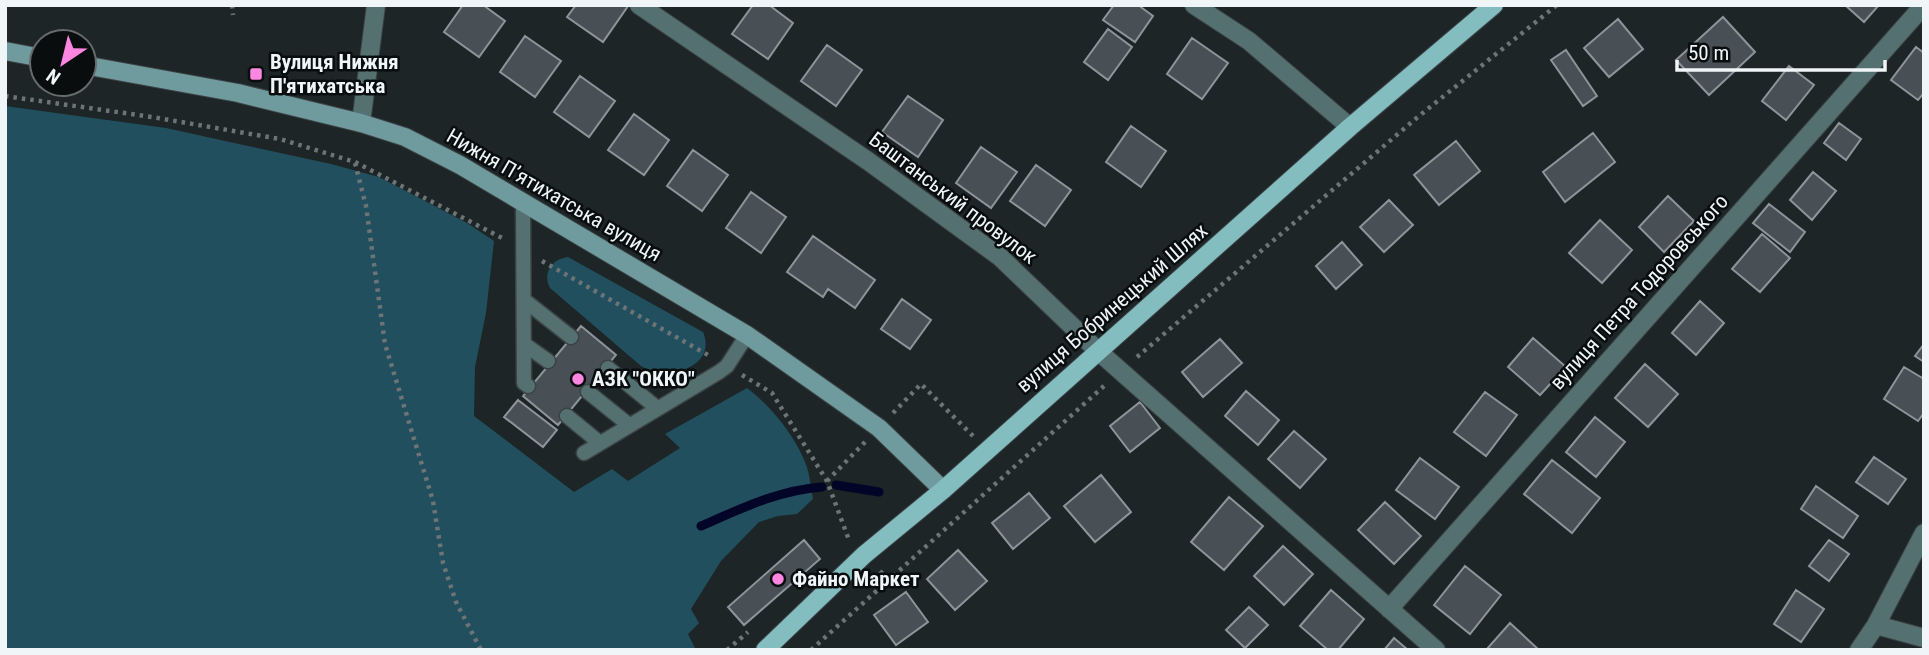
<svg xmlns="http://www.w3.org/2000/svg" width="1929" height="655" viewBox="0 0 1929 655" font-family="'Roboto Condensed',sans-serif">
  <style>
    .green { fill: #214f5e }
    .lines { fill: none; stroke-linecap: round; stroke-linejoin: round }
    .stream { stroke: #020528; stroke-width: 9 }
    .building { fill: #495055; stroke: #8d949a; stroke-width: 2 }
    .lane-casing { stroke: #3b4244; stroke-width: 17 }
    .street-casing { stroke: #3b4244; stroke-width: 20 }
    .secondary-casing { stroke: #3b4244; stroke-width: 20 }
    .primary-casing { stroke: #3b4244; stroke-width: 20 }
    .path { stroke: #6d7476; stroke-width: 4.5; stroke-dasharray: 3.5 5; stroke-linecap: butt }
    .lane { stroke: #547071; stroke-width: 14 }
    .street { stroke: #547071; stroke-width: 18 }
    .secondary { stroke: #6f9b9e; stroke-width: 18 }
    .primary { stroke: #83bdc0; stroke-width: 18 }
    .poi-dot { fill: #fd86e1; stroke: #0a0d0e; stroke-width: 2.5 }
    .labels { text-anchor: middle; stroke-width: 5; stroke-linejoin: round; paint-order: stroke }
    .poi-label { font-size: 21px; font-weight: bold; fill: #f0f5f7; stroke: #0a0d0e; text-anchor: start }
    .street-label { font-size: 21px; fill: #f0f5f7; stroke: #0a0d0e }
  </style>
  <rect width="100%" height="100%" fill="#1d2527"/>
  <path class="green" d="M 5,106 L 166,128 L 331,164 L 379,177 L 467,223 L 494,241 L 486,313 L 475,367 L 474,416 L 574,492 L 612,469 L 628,481 L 680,448 L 665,434 L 747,388 C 770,405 797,438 807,467 C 810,477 811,489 813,499 L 797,514 L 778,516 L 759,522 L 721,561 L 691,609 L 699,623 L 688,634 L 696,650 L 5,650 Z
    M 568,257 L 703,332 C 718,368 666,381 641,366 L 550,288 C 542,273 552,259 568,257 Z"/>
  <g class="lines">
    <path class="stream" d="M 836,485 L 879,492
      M 701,526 C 740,509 779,490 822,487"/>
  </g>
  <path class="building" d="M 463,5 L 483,5 L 505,21 L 479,57 L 444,32 Z
    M 576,5 L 627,5 L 628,6 L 603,42 L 567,17 Z
    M 753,5 L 769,5 L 793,23 L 768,59 L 732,34 Z
    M 1114,5 L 1138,5 L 1153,16 L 1135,42 L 1103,20 Z
    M 1845,5 L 1879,5 L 1864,22 Z
    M 1723,17 L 1755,52 L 1709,95 L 1676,60 Z
    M 1618,19 L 1643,49 L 1609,77 L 1584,48 Z
    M 1108,29 L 1132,47 L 1108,80 L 1084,62 Z
    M 525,36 L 561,61 L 535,97 L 500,72 Z
    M 1192,38 L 1228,63 L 1202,99 L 1167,74 Z
    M 827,45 L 862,70 L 836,106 L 801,81 Z
    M 1916,47 L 1924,53 L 1924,93 L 1918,100 L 1891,80 Z
    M 1566,50 L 1597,96 L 1583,106 L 1551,60 Z
    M 1789,66 L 1814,85 L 1786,120 L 1762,101 Z
    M 580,76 L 615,101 L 589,137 L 554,112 Z
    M 908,96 L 943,120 L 918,157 L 882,132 Z
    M 634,114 L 669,140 L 644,175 L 608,150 Z
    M 1839,123 L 1861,139 L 1846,160 L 1824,143 Z
    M 1131,126 L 1166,151 L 1141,187 L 1106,162 Z
    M 1593,133 L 1615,162 L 1565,202 L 1543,172 Z
    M 1456,141 L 1480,171 L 1439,205 L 1414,175 Z
    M 981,147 L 1017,172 L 991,208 L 956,183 Z
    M 693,150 L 728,175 L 702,211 L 667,186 Z
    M 1036,165 L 1071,190 L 1045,226 L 1010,201 Z
    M 1813,172 L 1836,191 L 1812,220 L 1790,200 Z
    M 751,192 L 786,217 L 761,253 L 726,228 Z
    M 1668,196 L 1694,221 L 1664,252 L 1639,227 Z
    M 1389,200 L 1413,225 L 1384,252 L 1360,227 Z
    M 1769,204 L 1805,232 L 1790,252 L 1753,223 Z
    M 1600,220 L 1632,250 L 1602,283 L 1569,253 Z
    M 1762,234 L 1790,258 L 1760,292 L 1732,269 Z
    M 813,236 L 875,280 L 855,308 L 828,289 L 823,297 L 787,272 Z
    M 1342,242 L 1362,265 L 1336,289 L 1316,266 Z
    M 902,299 L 931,320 L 910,349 L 881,329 Z
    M 1700,301 L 1724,323 L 1696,355 L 1672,333 Z
    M 581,326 L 616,355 L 558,425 L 523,396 Z
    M 1533,338 L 1566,367 L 1540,395 L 1508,367 Z
    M 1220,339 L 1242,363 L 1203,397 L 1182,372 Z
    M 1924,344 L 1924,362 L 1915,356 Z
    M 1645,364 L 1678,394 L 1648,427 L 1615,398 Z
    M 1904,367 L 1924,379 L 1924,413 L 1918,421 L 1884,399 Z
    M 1246,391 L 1279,420 L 1258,445 L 1225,416 Z
    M 1485,392 L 1517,415 L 1486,456 L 1454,432 Z
    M 518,400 L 557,430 L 543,447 L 504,417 Z
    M 1140,402 L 1160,428 L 1130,452 L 1110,426 Z
    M 1595,417 L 1625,442 L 1596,477 L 1566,452 Z
    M 1294,431 L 1326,459 L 1300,488 L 1268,459 Z
    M 1874,457 L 1906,479 L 1888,504 L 1856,482 Z
    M 1420,458 L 1459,487 L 1435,519 L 1396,490 Z
    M 1552,460 L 1600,498 L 1572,533 L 1524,494 Z
    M 1101,475 L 1131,512 L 1095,542 L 1064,506 Z
    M 1816,486 L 1858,516 L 1843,538 L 1801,509 Z
    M 1029,493 L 1050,518 L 1013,549 L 992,523 Z
    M 1229,497 L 1263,526 L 1224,570 L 1191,542 Z
    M 1385,502 L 1421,536 L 1394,564 L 1358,530 Z
    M 804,540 L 820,559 L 744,625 L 728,607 Z
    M 1829,540 L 1849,554 L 1829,581 L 1809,566 Z
    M 1283,546 L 1313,574 L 1284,605 L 1254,576 Z
    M 958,550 L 987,581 L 955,610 L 927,579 Z
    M 1465,566 L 1501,595 L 1470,634 L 1434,605 Z
    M 1331,590 L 1364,619 L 1338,650 L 1328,650 L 1300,626 Z
    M 1796,590 L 1824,609 L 1801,642 L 1774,624 Z
    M 906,592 L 928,622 L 896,645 L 874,615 Z
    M 1249,607 L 1268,625 L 1245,648 L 1226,630 Z
    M 1510,623 L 1539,650 L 1486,650 Z
    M 1394,638 L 1408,650 L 1384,650 Z"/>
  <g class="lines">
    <g class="lane-casing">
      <path id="lane" d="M 523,203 L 524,383 L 528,386
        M 524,300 L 571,337
        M 524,344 L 548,361
        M 608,368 L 657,408
        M 588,392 L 629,425
        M 567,416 L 600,443
        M 584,453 L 719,372 L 727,366 L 747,335"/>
    </g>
    <g class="street-casing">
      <path id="street" d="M 639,5 L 868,161 L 1000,257 L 1098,351 L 1436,650
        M 1194,5 L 1249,41 L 1350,127
        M 361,123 L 376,5
        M 1389,609 L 1924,5
        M 1876,625 L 1924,638
        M 1859,650 L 1876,625 L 1924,533"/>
    </g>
    <g class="secondary-casing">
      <path id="secondary" d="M 5,51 L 42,58
        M 84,65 L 238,93 L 361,123 L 405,137 L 460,165 L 747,335 L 879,428 L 943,490"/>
    </g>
    <g class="primary-casing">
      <path id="primary" d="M 765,650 L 864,555 L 943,490 L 1350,127 L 1494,5"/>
    </g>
    <path class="path" d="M 232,5 L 233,15
      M 5,96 L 152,117 L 280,139 L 355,162 L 504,239
      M 355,163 L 366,206 L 385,344 L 433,501 L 443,563 L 456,602 L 481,650
      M 542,261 L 708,355
      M 1137,357 L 1419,116 L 1557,5
      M 742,375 L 772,393 L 827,481 L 849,540
      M 893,413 L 921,384 L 973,436
      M 827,481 L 865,442
      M 880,571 L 889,580
      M 727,650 L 748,632
      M 811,650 L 1104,386"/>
    <use href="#lane" class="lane"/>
    <use href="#street" class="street"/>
    <use href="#secondary" class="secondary"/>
    <use href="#primary" class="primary"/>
  </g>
  <g class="poi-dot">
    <rect x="249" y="67" width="14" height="14" rx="3.5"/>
    <circle cx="578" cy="379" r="7"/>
    <circle cx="778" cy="579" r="7"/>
  </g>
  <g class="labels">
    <g class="poi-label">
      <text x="270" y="69">Вулиця Нижня<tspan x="270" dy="24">П'ятихатська</tspan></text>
      <text x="592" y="386">АЗК "ОККО"</text>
      <text x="792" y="586">Файно Маркет</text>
    </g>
    <g class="street-label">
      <text transform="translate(554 195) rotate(30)" y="7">Нижня Пʼятихатська вулиця</text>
      <text transform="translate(953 198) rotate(37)" y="7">Баштанський провулок</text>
      <text transform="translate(1639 292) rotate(-48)" y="7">вулиця Петра Тодоровського</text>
      <text transform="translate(1112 308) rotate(-41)" y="7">вулиця Бобринецький Шлях</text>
    </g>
  </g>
  <rect width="1929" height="655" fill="none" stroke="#f0f5f7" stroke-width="14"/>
  <g transform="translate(63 63) rotate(215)"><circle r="33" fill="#0a0d0e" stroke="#666a6b" stroke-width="2"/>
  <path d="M0-5L12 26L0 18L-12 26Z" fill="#fd86e1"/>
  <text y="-10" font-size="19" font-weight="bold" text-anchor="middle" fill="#f0f5f7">N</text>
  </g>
  <path d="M1677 60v10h208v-10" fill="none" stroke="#f0f5f7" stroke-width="3.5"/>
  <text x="1688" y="60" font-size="21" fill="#f0f5f7" stroke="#0a0d0e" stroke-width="5" paint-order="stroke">50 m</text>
</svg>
